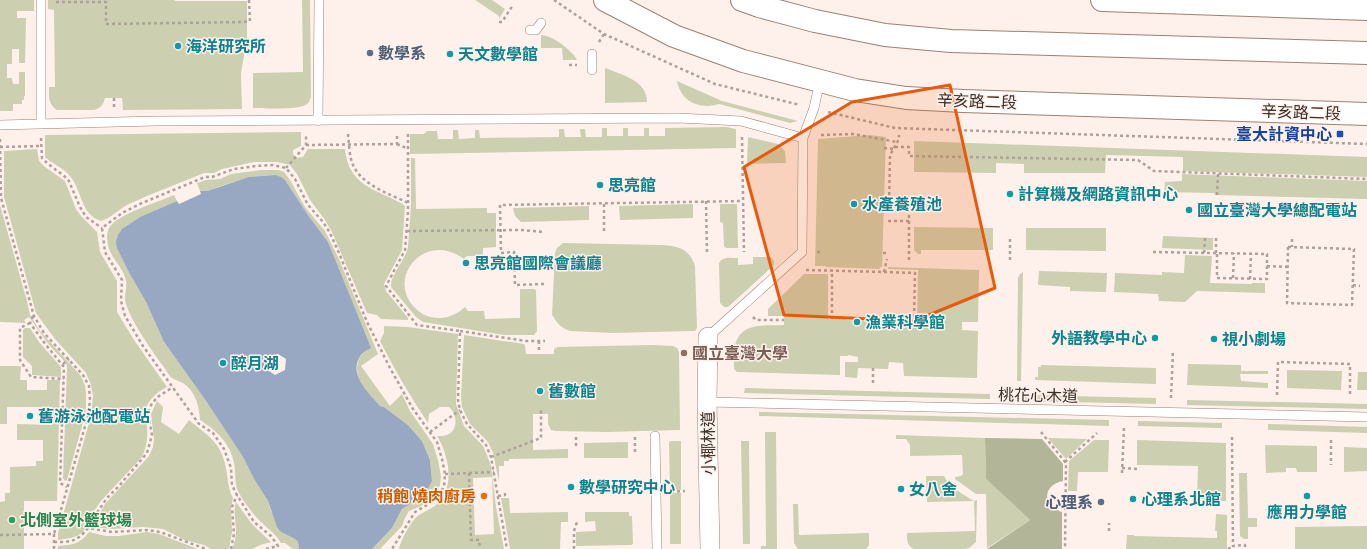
<svg xmlns="http://www.w3.org/2000/svg" width="1367" height="549" viewBox="0 0 1367 549" font-family="'Zilla Slab','Noto Sans TC',serif">
  <style>
    .green { fill: #cccfb0; fill-rule: evenodd }
    .forest { fill: #b2b597 }
    .water { fill: #98a8c2; fill-rule: evenodd }
    .lines { fill: none; stroke-linecap: round; stroke-linejoin: round }
    .service-casing { stroke: #9d8072; stroke-width: 10 }
    .minor-casing { stroke: #9d8072; stroke-width: 20 }
    .secondary-casing { stroke: #9d8072; stroke-width: 24 }
    .primary-casing { stroke: #9d8072; stroke-width: 24 }
    .path { stroke: #aea19b; stroke-width: 2.5; stroke-dasharray: 3 3; stroke-linecap: butt }
    .service { stroke: #fff; stroke-width: 9 }
    .minor { stroke: #fff; stroke-width: 19 }
    .secondary { stroke: #fff; stroke-width: 22 }
    .primary { stroke: #fff; stroke-width: 22 }
    .marked { fill: #e8590c; fill-opacity: 0.2; stroke: #e8590c; stroke-width: 3; stroke-linejoin: round }
    .culture-dot { fill: #0f9aa8; stroke: #fef1eb; stroke-width: 1.5 }
    .service-dot { fill: #5c6f8a; stroke: #fef1eb; stroke-width: 1.5 }
    .transit-dot { fill: #1a4fb4; stroke: #fef1eb; stroke-width: 1.5 }
    .education-dot { fill: #8d6e63; stroke: #fef1eb; stroke-width: 1.5 }
    .food-dot { fill: #e8710a; stroke: #fef1eb; stroke-width: 1.5 }
    .leisure-dot { fill: #2e9e5b; stroke: #fef1eb; stroke-width: 1.5 }
    .labels { text-anchor: middle; stroke-width: 3; stroke-linejoin: round; paint-order: stroke }
    .culture-label { font-size: 16px; font-weight: bold; fill: #0d838f; stroke: #fef1eb; text-anchor: start }
    .service-label { font-size: 16px; font-weight: bold; fill: #4e5e75; stroke: #fef1eb; text-anchor: start }
    .street-label { font-size: 16px; fill: #3a2e28; stroke: #fef1eb }
    .transit-label { font-size: 16px; font-weight: bold; fill: #164399; stroke: #fef1eb; text-anchor: end }
    .education-label { font-size: 16px; font-weight: bold; fill: #785e54; stroke: #fef1eb; text-anchor: start }
    .food-label { font-size: 16px; font-weight: bold; fill: #c56008; stroke: #fef1eb; text-anchor: end }
    .leisure-label { font-size: 16px; font-weight: bold; fill: #27864d; stroke: #fef1eb; text-anchor: start }
  </style>
  <rect width="100%" height="100%" fill="#fef1eb"/>
  <path class="green" d="M 0,0 L 34,0 L 34,11 L 17,11 L 17,18 L 26,18 L 25,63 L 19,63 L 19,49 L 12,49 L 12,64 L 7,64 L 7,78 L 12,78 L 13,84 L 19,84 L 19,72 L 25,72 L 25,96 L 24,96 L 24,100 L 22,100 L 22,104 L 13,104 L 13,111 L 0,111 Z
    M 48,0 L 174,0 L 175,1 L 247,1 L 247,38 L 241,73 L 242,109 L 123,110 L 122,98 L 105,98 C 103,105 101,108 94,110 L 57,110 C 48,104 49,97 49,87 L 55,87 L 54,10 L 48,9 Z
    M 302,0 L 310,0 L 311,97 C 310,99 309,103 308,103 C 302,111 264,108 253,108 L 253,73 L 303,72 Z
    M 475,0 L 492,0 L 505,9 L 499,19 L 499,16 Z
    M 541,35 C 552,35 572,50 577,60 L 563,60 L 562,48 L 541,48 Z
    M 605,68 C 622,75 647,80 647,102 L 605,103 Z
    M 677,81 L 722,101 L 798,121 L 790,123 L 719,104 C 700,110 681,102 677,81 Z
    M 726,127 L 736,129 L 736,148 L 410,154 L 410,134 L 424,134 L 427,131 L 437,131 L 438,139 L 453,139 L 453,130 L 458,130 L 459,139 L 475,138 L 475,130 L 479,130 L 480,138 L 559,137 L 559,129 L 564,129 L 565,137 L 581,137 L 580,129 L 585,129 L 586,137 L 602,137 L 602,128 L 607,128 L 607,136 L 623,136 L 623,128 L 628,128 L 628,136 L 644,136 L 644,128 L 649,128 L 649,136 L 665,136 L 665,128 Z
    M 301,132 L 301,146 L 293,150 L 293,154 L 296,158 L 303,157 L 308,149 L 345,149 C 348,178 364,186 389,197 C 394,200 400,202 405,206 L 402,250 L 384,284 L 386,291 L 408,318 L 408,320 L 381,319 L 377,315 L 367,313 L 332,232 L 325,220 L 310,200 L 297,174 L 290,165 L 277,162 L 254,162 L 222,169 L 214,173 L 204,173 C 178,184 152,193 127,205 C 118,210 111,218 101,221 C 80,214 82,190 70,176 C 64,168 52,164 45,157 L 45,135 Z
    M 870,135 L 886,137 L 882,267 L 880,267 L 880,269 L 826,267 L 826,266 L 815,266 L 818,139 Z
    M 748,137 L 778,144 L 785,151 L 786,163 L 747,164 Z
    M 914,141 L 1367,157 L 1367,177 L 1183,171 L 1183,157 L 1106,155 L 1105,173 L 1024,173 L 1024,164 L 996,163 L 996,173 L 914,172 Z
    M 37,149 L 39,161 L 45,167 L 65,181 L 76,209 L 81,216 L 97,232 L 100,252 L 117,281 L 117,312 L 134,340 L 167,387 C 157,392 144,403 145,416 C 145,419 146,422 147,426 C 148,437 147,446 142,457 L 101,501 L 92,514 L 83,532 L 77,536 L 71,538 L 58,540 L 58,533 L 91,416 L 93,396 L 91,385 L 86,373 L 55,339 L 36,313 L 4,197 L 4,151 Z
    M 411,158 L 415,158 L 416,209 L 487,208 L 487,213 L 496,213 L 496,247 L 483,248 L 483,256 L 467,256 L 464,259 C 426,231 387,275 413,306 C 418,311 424,316 431,317 C 444,320 455,316 465,307 L 468,311 L 484,311 L 485,319 L 520,318 L 520,289 L 534,289 L 536,290 L 537,331 L 534,335 L 504,335 L 423,322 L 416,317 L 391,287 C 389,277 406,259 408,247 L 411,205 Z
    M 261,170 L 278,170 L 284,172 L 290,180 L 305,207 L 325,231 L 339,259 L 378,354 L 361,366 L 390,406 L 402,394 L 410,411 L 433,444 L 438,460 L 441,476 L 440,485 L 435,496 L 421,506 L 409,511 L 405,518 L 402,526 L 380,549 L 372,549 L 392,528 L 402,509 L 417,499 L 427,491 L 432,481 L 430,460 L 422,441 L 408,425 L 384,407 L 380,406 C 369,394 353,381 358,362 C 360,356 362,353 368,350 L 328,242 L 308,215 L 285,180 C 270,167 224,185 207,191 L 200,191 L 197,183 L 206,180 L 220,179 L 231,174 Z
    M 1182,174 L 1367,181 L 1367,199 L 1215,195 L 1214,193 L 1164,192 L 1165,182 L 1182,181 Z
    M 174,195 L 177,201 L 142,216 L 131,276 L 146,302 L 164,342 L 206,401 L 243,457 L 254,479 L 268,501 L 271,511 L 285,534 L 295,539 L 298,542 L 299,549 L 293,549 L 285,543 L 281,543 C 276,534 267,528 260,521 C 252,513 243,501 238,491 C 234,482 236,472 234,463 C 230,443 217,431 200,420 C 199,406 196,392 183,383 C 179,381 175,380 172,378 C 168,375 166,369 163,366 C 152,351 127,316 125,299 C 125,293 127,287 126,281 C 124,269 113,260 109,249 C 107,242 106,234 109,228 C 117,214 159,202 174,195 Z
    M 693,204 L 693,218 L 620,220 L 619,206 Z
    M 720,204 L 737,204 L 738,248 L 726,248 L 724,246 L 723,223 L 720,222 Z
    M 0,205 L 27,301 L 30,315 L 40,331 L 81,376 L 85,386 L 86,392 L 86,406 L 85,415 L 67,480 L 65,481 L 63,478 L 67,367 L 66,363 L 49,345 L 29,317 L 24,320 L 26,323 L 0,322 Z
    M 589,206 L 589,220 L 521,222 L 515,216 L 513,208 Z
    M 914,227 L 993,228 L 993,250 L 921,250 L 921,254 L 918,254 L 914,250 Z
    M 1026,228 L 1106,228 L 1106,251 L 1026,250 Z
    M 1163,236 L 1213,238 L 1213,250 L 1162,248 Z
    M 563,243 L 661,245 C 678,246 689,248 695,266 L 697,328 L 695,331 L 691,331 L 613,333 L 570,331 C 561,328 557,323 552,315 L 555,253 L 557,248 Z
    M 1185,255 L 1212,256 L 1210,283 L 1252,284 L 1252,283 L 1265,283 L 1265,293 L 1197,291 L 1185,302 L 1159,301 L 1158,294 L 1114,292 L 1115,273 L 1162,275 L 1162,272 L 1184,273 Z
    M 753,257 L 771,257 L 774,261 L 774,265 L 728,307 L 724,307 L 720,303 L 719,263 C 723,256 731,258 738,258 L 738,265 L 753,264 Z
    M 888,267 L 979,270 L 978,322 L 962,322 L 962,330 L 978,331 L 977,378 L 904,376 L 903,363 L 889,362 L 888,369 L 858,368 L 857,378 L 845,377 L 845,362 L 858,362 L 858,357 L 848,355 L 848,356 L 840,356 L 840,375 L 737,372 L 734,369 C 734,362 733,354 735,347 C 739,321 766,326 784,325 L 784,316 L 768,316 L 768,309 L 804,274 L 828,274 L 828,319 L 846,319 L 847,320 L 917,322 L 918,270 L 888,269 Z
    M 1039,271 L 1107,273 L 1106,292 L 1070,291 L 1070,287 L 1038,285 Z
    M 1023,272 L 1021,381 L 1017,381 L 1018,278 L 1020,274 Z
    M 384,326 L 408,327 L 458,334 L 456,404 L 464,426 L 483,446 L 487,455 L 491,466 L 496,507 L 504,549 L 399,549 C 400,541 412,519 419,515 C 425,511 432,509 438,503 C 455,486 449,455 437,436 C 441,436 444,436 447,435 C 459,430 457,413 449,407 L 440,407 L 429,414 L 428,423 C 410,396 394,369 380,341 L 384,333 ZM 492,477 L 494,534 L 475,535 L 473,478 Z
    M 25,328 L 30,328 L 39,342 L 61,367 L 61,377 L 32,375 L 32,366 L 23,357 L 23,330 Z
    M 464,335 L 524,344 L 525,346 L 526,354 L 554,354 L 554,349 L 557,347 L 652,345 L 673,346 L 677,348 L 679,352 L 680,430 L 606,432 L 556,431 L 551,430 L 548,424 L 548,414 L 533,414 L 533,450 L 568,449 L 568,458 L 509,459 L 509,461 L 504,461 L 504,466 L 499,466 L 499,482 L 493,453 L 488,442 L 470,424 L 462,407 L 461,398 Z
    M 1188,364 L 1241,365 L 1241,371 L 1268,371 L 1268,374 L 1240,374 L 1241,381 L 1268,383 L 1268,388 L 1187,385 Z
    M 1041,365 L 1156,368 L 1156,384 L 1035,380 L 1035,377 L 1038,377 L 1038,367 L 1041,367 Z
    M 0,366 L 21,366 L 20,380 L 27,380 L 27,390 L 47,390 L 47,380 L 60,380 L 57,501 L 24,501 L 24,549 L 0,549 L 0,502 L 5,501 L 5,493 L 10,493 L 10,467 L 36,466 L 36,461 L 43,461 L 43,440 L 17,440 L 17,424 L 52,425 L 52,407 L 7,407 L 7,424 L 0,424 Z
    M 1287,370 L 1342,371 L 1341,390 L 1287,388 Z
    M 1358,372 L 1367,372 L 1367,390 L 1357,390 Z
    M 745,388 L 990,394 L 990,399 L 744,393 Z
    M 1025,395 L 1156,398 L 1156,404 L 1025,401 Z
    M 1187,400 L 1367,404 L 1367,409 L 1187,405 Z
    M 157,401 L 163,407 L 161,422 L 179,434 L 189,420 C 208,436 221,442 226,468 C 228,479 228,489 233,498 L 231,507 L 232,532 L 229,549 L 211,549 L 204,545 L 185,540 L 163,529 L 143,527 L 112,529 L 92,527 L 105,504 L 149,456 L 153,447 L 154,439 L 151,414 Z
    M 759,412 L 1109,420 L 1109,426 L 759,416 Z
    M 1138,421 L 1222,423 L 1222,428 L 1138,426 Z
    M 1268,424 L 1367,427 L 1367,433 L 1268,430 Z
    M 765,432 L 776,432 L 777,549 L 761,549 L 761,546 L 766,546 Z
    M 896,435 L 985,438 L 986,479 L 1030,520 L 987,548 L 986,494 L 976,494 L 955,479 L 955,477 L 961,476 L 963,474 L 962,455 L 910,456 L 910,445 L 906,439 L 896,439 Z
    M 1048,438 L 1087,439 L 1066,459 Z
    M 1094,440 L 1109,440 L 1108,472 L 1078,472 L 1077,491 L 1068,491 L 1069,461 Z
    M 1137,440 L 1226,443 L 1226,501 L 1197,501 L 1198,466 L 1137,465 Z
    M 670,441 L 681,441 L 681,490 L 671,490 L 670,488 L 669,443 Z
    M 741,441 L 749,441 L 750,544 L 743,544 Z
    M 628,442 L 628,458 L 584,458 L 584,443 Z
    M 1265,445 L 1317,446 L 1317,472 L 1297,472 L 1296,468 L 1286,468 L 1286,472 L 1266,473 Z
    M 1344,447 L 1367,448 L 1367,471 L 1344,472 Z
    M 1239,473 L 1247,473 L 1248,518 L 1257,518 L 1257,527 L 1248,527 L 1248,539 L 1244,539 L 1240,536 Z
    M 926,476 L 944,476 C 950,488 963,494 974,501 L 977,500 L 976,542 L 969,548 L 964,549 L 914,549 C 907,546 907,540 907,533 L 975,531 L 974,501 L 927,502 Z
    M 671,493 L 681,493 L 681,544 L 670,544 L 670,495 Z
    M 501,498 L 509,498 L 510,513 L 568,512 L 568,522 L 561,522 L 560,549 L 510,549 Z
    M 236,502 L 252,524 L 271,542 L 260,545 L 252,549 L 232,549 C 234,544 236,538 236,532 C 236,522 233,512 236,502 Z
    M 793,504 L 798,504 L 799,535 L 869,533 L 869,545 L 866,549 L 798,549 L 794,543 Z
    M 585,512 L 629,512 L 629,516 L 632,516 L 633,544 L 631,545 L 576,546 L 576,532 L 596,531 L 595,521 L 585,522 Z
    M 1216,514 L 1227,515 L 1227,549 L 1126,549 L 1127,535 L 1134,535 L 1134,536 L 1217,538 L 1217,531 L 1215,531 Z
    M 1367,526 L 1367,549 L 1295,549 L 1295,527 Z
    M 89,532 L 106,536 L 119,536 L 147,532 L 159,534 L 198,549 L 58,549 L 58,546 C 72,545 80,544 89,532 Z"/>
  <path class="forest" d="M 985,438 L 1042,439 L 1063,464 L 1063,481 C 1042,485 1042,506 1062,512 L 1062,549 L 987,549 L 1030,520 L 986,479 Z"/>
  <path class="water" d="M 275,175 L 281,177 L 285,180 L 308,215 L 328,242 L 371,348 C 368,350 363,352 361,355 C 347,374 369,393 380,406 L 384,407 L 408,425 L 422,441 L 430,460 L 432,481 L 427,491 L 417,499 L 402,509 L 392,528 L 372,549 L 299,549 L 298,542 L 295,539 L 285,534 L 280,531 L 277,527 L 268,501 L 254,479 L 243,457 L 206,401 L 164,342 L 146,302 L 131,276 L 117,248 L 116,242 L 118,235 L 122,229 L 142,216 L 177,201 L 179,204 L 201,194 L 200,191 L 207,191 L 249,177 ZM 278,354 L 286,359 L 285,370 L 275,375 L 266,369 L 267,358 Z"/>
  <g class="lines">
    <g class="service-casing">
      <path id="service" d="M 41,0 L 41,124
        M 530,30 L 536,30 L 541,23
        M 592,54 L 592,70
        M 318,121 L 319,0
        M 0,125 L 156,121 L 678,118 L 741,121 L 803,138 L 802,252 L 708,337
        M 803,138 L 814,108 L 820,81
        M 707,402 L 1367,417
        M 655,436 L 657,549"/>
    </g>
    <g class="minor-casing">
      <path id="minor" d="M 708,337 L 707,402 L 710,549"/>
    </g>
    <g class="secondary-casing">
      <path id="secondary" d="M 605,0 L 674,36 L 743,61 L 855,90 L 906,98 L 963,101 L 1367,114"/>
    </g>
    <g class="primary-casing">
      <path id="primary" d="M 742,0 L 759,6 L 815,21 L 885,35 L 951,41 L 1367,53
        M 1102,0 L 1367,9"/>
    </g>
    <path class="path" d="M 249,0 L 250,23
      M 554,0 L 604,34 L 715,84 L 800,105
      M 56,2 L 106,2 L 106,24 L 244,22 L 250,21
      M 499,22 L 502,22 L 513,5
      M 599,42 L 604,34
      M 569,65 L 577,65
      M 114,98 L 114,107
      M 828,112 L 895,128 L 1367,144
      M 348,134 C 349,142 349,151 351,159 C 357,184 388,193 408,203
      M 408,134 L 408,211 L 405,250 L 386,286 L 417,325 L 460,331 L 458,400 L 460,410 L 467,424 L 486,445 L 491,457 L 507,549
      M 821,135 L 853,134 L 897,142
      M 742,137 L 744,252
      M 41,138 L 42,158 L 47,163 L 68,179 L 80,207 L 86,217 L 102,228
      M 0,139 L 1,198 L 34,316 L 44,333 L 83,375 L 89,386 L 90,400 L 88,416 L 54,534
      M 397,144 L 408,149
      M 306,145 L 397,144 L 397,134
      M 0,147 L 41,146
      M 895,147 L 909,147 L 909,156 L 1138,160 L 1154,171 L 1367,179
      M 884,148 L 894,149
      M 286,168 L 306,145 L 306,135
      M 1217,195 L 1218,174
      M 706,201 L 707,254
      M 604,204 L 604,231
      M 889,207 L 890,155 L 899,139 L 899,135
      M 888,221 L 909,221
      M 407,231 L 522,230 L 543,232
      M 1010,239 L 1010,261
      M 1292,239 L 1292,247
      M 1288,247 L 1354,249 L 1352,305 L 1287,303 Z
      M 817,252 L 823,252
      M 1153,252 L 1267,254 L 1267,279 L 1217,278 L 1217,253
      M 883,253 L 888,253
      M 1204,253 L 1205,238
      M 1216,253 L 1216,238
      M 909,260 L 909,214
      M 1267,266 L 1288,267
      M 806,270 L 884,272 L 887,259
      M 884,272 L 915,273 L 914,319
      M 1233,278 L 1234,253
      M 1250,279 L 1251,254
      M 544,284 L 515,285 L 514,252 L 501,253 L 500,205 L 743,201
      M 1353,285 L 1360,286
      M 33,316 L 30,323 L 46,345 L 64,367 L 60,483 L 67,487
      M 753,317 L 756,320 L 784,320
      M 832,319 L 832,271
      M 30,323 L 20,328 L 20,360 L 31,377 L 64,379
      M 460,331 L 526,341 L 545,341
      M 539,341 L 539,352
      M 63,364 L 69,359
      M 873,368 L 873,384
      M 1277,395 L 1278,362 L 1350,364 L 1350,397
      M 1171,398 L 1173,350
      M 430,432 L 460,410
      M 1041,432 L 1066,463 L 1065,549
      M 576,437 L 576,449
      M 635,437 L 635,453
      M 1232,437 L 1233,546 L 1245,545 L 1245,549
      M 1331,440 L 1331,465
      M 491,457 L 541,438 L 541,410
      M 1065,462 L 1097,433
      M 1122,468 L 1137,469
      M 469,473 L 471,540 L 479,540 L 480,549
      M 1122,473 L 1124,427
      M 445,474 L 494,472
      M 671,492 L 685,491
      M 498,496 L 505,495 L 505,492
      M 1065,496 L 1073,497
      M 88,528 L 92,520 L 107,498 L 119,486 L 147,453 L 152,435 L 148,413 L 152,403 L 159,396 L 173,387
      M 1109,531 L 1109,523
      M 0,535 L 54,534 L 54,549
      M 54,542 C 71,542 77,542 88,528 L 112,532 L 148,530 L 160,532 L 206,549
      M 231,549 L 234,534 L 232,507 L 237,495
      M 266,549 L 278,546 L 271,536 L 254,522 L 237,495 L 232,485 L 231,468 L 224,449 L 213,433 L 199,424 L 143,346 L 125,316 L 121,301 L 122,280 L 105,252 L 102,228 L 122,213 L 142,203 L 205,177 L 212,177 L 234,169 L 256,166 L 273,165 L 286,168 L 295,179 L 308,205 L 323,222 L 330,233 L 339,253 L 367,322 L 390,368 L 413,409 L 437,442 L 442,459 L 445,474 L 444,486 L 437,499 L 415,512 L 392,549
      M 574,549 L 574,531 L 577,522
      M 1228,549 L 1233,546"/>
    <use href="#service" class="service"/>
    <use href="#minor" class="minor"/>
    <use href="#secondary" class="secondary"/>
    <use href="#primary" class="primary"/>
  </g>
  <path class="marked" d="M 950,85 L 995,288 L 914,321 L 784,315 L 744,167 L 852,102 Z"/>
  <g class="culture-dot">
    <circle cx="178" cy="46" r="4"/>
    <circle cx="450" cy="54" r="4"/>
    <circle cx="600" cy="185" r="4"/>
    <circle cx="1010" cy="194" r="4"/>
    <circle cx="854" cy="204" r="4"/>
    <circle cx="1189" cy="210" r="4"/>
    <circle cx="466" cy="263" r="4"/>
    <circle cx="857" cy="322" r="4"/>
    <circle cx="1155" cy="338" r="4"/>
    <circle cx="1214" cy="339" r="4"/>
    <circle cx="223" cy="363" r="4"/>
    <circle cx="540" cy="391" r="4"/>
    <circle cx="30" cy="416" r="4"/>
    <circle cx="571" cy="487" r="4"/>
    <circle cx="901" cy="489" r="4"/>
    <circle cx="1307" cy="496" r="4"/>
    <circle cx="1133" cy="499" r="4"/>
  </g>
  <g class="service-dot">
    <circle cx="370" cy="53" r="4"/>
    <circle cx="1101" cy="502" r="4"/>
  </g>
  <rect class="transit-dot" x="1336" y="130" width="8" height="8" rx="2"/>
  <circle class="education-dot" cx="684" cy="353" r="4"/>
  <circle class="food-dot" cx="484" cy="496" r="4"/>
  <circle class="leisure-dot" cx="12" cy="520" r="4"/>
  <g class="labels">
    <g class="culture-label">
      <text x="186" y="52">海洋研究所</text>
      <text x="458" y="60">天文數學館</text>
      <text x="608" y="191">思亮館</text>
      <text x="1018" y="200">計算機及網路資訊中心</text>
      <text x="862" y="210">水產養殖池</text>
      <text x="1197" y="216">國立臺灣大學總配電站</text>
      <text x="474" y="269">思亮館國際會議廳</text>
      <text x="865" y="328">漁業科學館</text>
      <text x="1147" y="344" text-anchor="end">外語教學中心</text>
      <text x="1222" y="345">視小劇場</text>
      <text x="231" y="369">醉月湖</text>
      <text x="548" y="397">舊數館</text>
      <text x="38" y="422">舊游泳池配電站</text>
      <text x="579" y="493">數學研究中心</text>
      <text x="909" y="495">女八舍</text>
      <text x="1141" y="505">心理系北館</text>
      <text x="1307" y="518" text-anchor="middle">應用力學館</text>
    </g>
    <g class="service-label">
      <text x="378" y="59">數學系</text>
      <text x="1093" y="508" text-anchor="end">心理系</text>
    </g>
    <g class="street-label">
      <text transform="translate(977 101) rotate(2)" y="6">辛亥路二段</text>
      <text transform="translate(1301 112) rotate(2)" y="6">辛亥路二段</text>
      <text transform="translate(1038 395) rotate(1)" y="6">桃花心木道</text>
      <text transform="translate(708 443) rotate(-91)" y="6">小椰林道</text>
    </g>
    <g class="transit-label">
      <text x="1332" y="140">臺大計資中心</text>
    </g>
    <g class="education-label">
      <text x="692" y="359">國立臺灣大學</text>
    </g>
    <g class="food-label">
      <text x="476" y="502">稍飽 燒肉廚房</text>
    </g>
    <g class="leisure-label">
      <text x="20" y="526">北側室外籃球場</text>
    </g>
  </g>
</svg>
